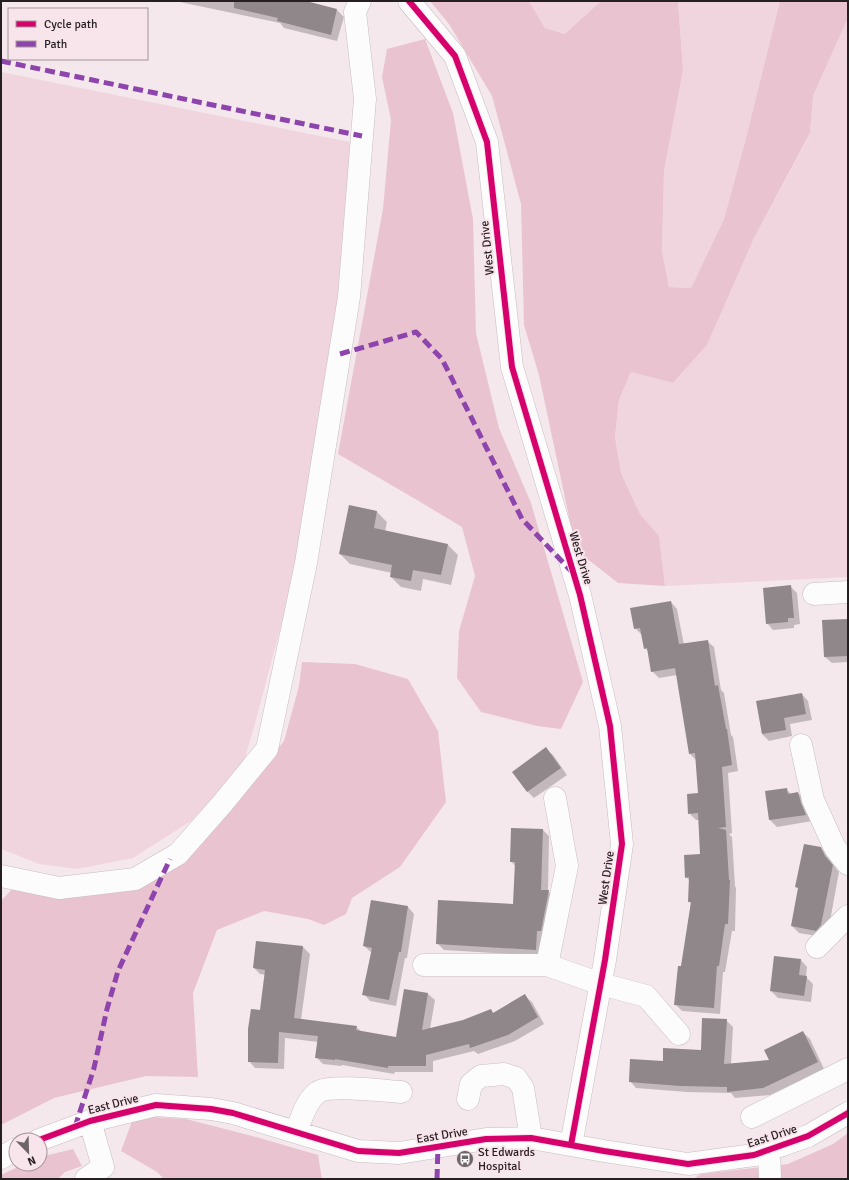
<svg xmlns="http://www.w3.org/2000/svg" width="849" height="1180" viewBox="0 0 849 1180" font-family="Signika,sans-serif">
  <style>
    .green { fill: #f1d5de }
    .forest { fill: #e9c4d0 }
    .shadow { fill: #0003 }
    .building { fill: #8f878a }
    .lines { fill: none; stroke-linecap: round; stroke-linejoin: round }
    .minor-casing { stroke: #c6bdbf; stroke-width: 23 }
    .minor { stroke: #fdfcfc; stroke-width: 22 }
    .quiet { stroke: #8e44ad; stroke-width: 5; stroke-dasharray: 10 5; stroke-linecap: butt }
    .cycleway-casing { stroke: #f8e4eb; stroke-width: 8 }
    .cycleway { stroke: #d6006c; stroke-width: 6 }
    .labels { text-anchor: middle; stroke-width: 4; stroke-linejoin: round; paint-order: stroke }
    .street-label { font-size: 12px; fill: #261f22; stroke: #f8e4eb }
    .poi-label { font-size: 12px; fill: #261f22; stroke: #f8e4eb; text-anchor: start }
  </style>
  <rect width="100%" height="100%" fill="#f4e8ec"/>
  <path class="green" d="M 529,1 L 601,1 L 566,34 L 545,28 Z
    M 678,1 L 780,1 L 745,142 L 724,219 L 691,288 L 669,287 L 662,251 L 664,171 L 683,70 Z
    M 848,18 L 848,577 L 665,586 L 659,536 L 640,514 L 621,473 L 615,437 L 619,400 L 631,372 L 673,383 L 707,345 L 754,238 L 810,134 L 813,96 Z
    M 1,72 L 350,142 L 344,285 L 331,365 L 290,592 L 254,727 L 242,768 L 191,821 L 133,858 L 77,869 L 39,864 L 1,849 Z"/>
  <path class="forest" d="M 430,1 L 529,1 L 545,28 L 565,34 L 601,1 L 678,1 L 683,70 L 664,171 L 662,251 L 669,287 L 691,288 L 724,219 L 745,142 L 780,1 L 848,1 L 848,18 L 813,96 L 810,133 L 754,238 L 707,345 L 673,383 L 631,372 L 619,400 L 615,437 L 621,473 L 640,514 L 659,536 L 665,586 L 618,583 L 576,550 L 539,375 L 524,325 L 521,204 L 492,96 L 449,24 Z
    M 425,39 L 453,113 L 473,219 L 476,333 L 499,428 L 531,503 L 583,682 L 561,729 L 537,726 L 481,712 L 457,678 L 459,631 L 475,576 L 462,527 L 417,500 L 338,454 L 383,209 L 391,120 L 382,77 L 387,49 Z
    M 302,662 L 355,664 L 408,679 L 438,731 L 446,802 L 400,867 L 352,898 L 346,914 L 324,925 L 308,919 L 264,911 L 217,930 L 193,993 L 198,1077 L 146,1076 L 54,1098 L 1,1125 L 1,901 L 13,888 L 127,882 L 246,789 L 284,741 L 299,686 Z
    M 134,1116 L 186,1119 L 256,1137 L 318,1155 L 322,1179 L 164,1179 L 157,1172 L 121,1151 Z
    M 848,1133 L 848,1179 L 693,1179 L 701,1174 L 788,1164 L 833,1144 Z
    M 73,1149 L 82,1166 L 65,1172 L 58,1179 L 1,1179 L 1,1175 L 24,1164 L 40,1164 L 40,1157 Z"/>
  <path class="shadow" d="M 175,1 L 301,1 L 337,10 L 344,17 L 337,41 L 284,28 L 280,23 Z
    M 350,507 L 377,512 L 387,522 L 385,532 L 448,545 L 458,555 L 451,585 L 423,579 L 421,591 L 401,587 L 391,577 L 392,573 L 350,564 L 340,554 Z
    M 791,587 L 797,593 L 800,624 L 794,625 L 794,628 L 773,630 L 767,623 Z
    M 671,602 L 677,609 L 684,645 L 707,641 L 714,647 L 721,690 L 724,693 L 731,735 L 733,737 L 738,771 L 728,773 L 732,833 L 729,834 L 732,837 L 735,886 L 736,888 L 735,931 L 732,931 L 725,972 L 723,972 L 720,1014 L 682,1011 L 676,1005 L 691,904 L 689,901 L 690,881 L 686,877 L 701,855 L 700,820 L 696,820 L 689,813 L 699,794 L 696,760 L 690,754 L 677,675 L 659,678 L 652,671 L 649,652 L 645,648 L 642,635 L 635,628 Z
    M 848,620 L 848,662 L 832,663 L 825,657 Z
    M 802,694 L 808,701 L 812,720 L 790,724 L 792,736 L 769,741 L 762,734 L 757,702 Z
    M 546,749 L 553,755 L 567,775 L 534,798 L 528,792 L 514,772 Z
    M 786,789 L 791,794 L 798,793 L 805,800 L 812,821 L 777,827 L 770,820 L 766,792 Z
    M 543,830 L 549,836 L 548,891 L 555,898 L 542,956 L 444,950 L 437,943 L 514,905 L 516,867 L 511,861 Z
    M 821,848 L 827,855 L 832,863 L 839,872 L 828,932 L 823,937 L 799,933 L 792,926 L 799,889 L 797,887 Z
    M 371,902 L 408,907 L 414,914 L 407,958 L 405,958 L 396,1006 L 370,1001 L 364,994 L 372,953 L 364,946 Z
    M 257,942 L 303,947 L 310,954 L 301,1020 L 356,1027 L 362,1032 L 397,1038 L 405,990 L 428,994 L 435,1000 L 430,1029 L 463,1021 L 491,1011 L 494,1014 L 525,996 L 532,1002 L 544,1024 L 515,1041 L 478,1054 L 474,1051 L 433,1061 L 433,1072 L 395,1072 L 394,1074 L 342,1065 L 341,1066 L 323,1064 L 316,1057 L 318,1042 L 285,1038 L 284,1069 L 255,1068 L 249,1061 L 261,1011 L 266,975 L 260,974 L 254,968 Z
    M 801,960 L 807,967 L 806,977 L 813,984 L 811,1002 L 778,998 L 771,991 Z
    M 726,1020 L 733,1027 L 731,1064 L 770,1061 L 803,1032 L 810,1039 L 824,1069 L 770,1095 L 735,1098 L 731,1093 L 687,1092 L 636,1088 L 630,1081 L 663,1062 L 702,1051 Z"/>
  <path class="building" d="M 234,1 L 306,1 L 337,9 L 331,35 L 277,21 L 278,18 L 234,8 Z
    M 349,505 L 377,511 L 374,528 L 448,544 L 441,575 L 413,570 L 411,581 L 390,577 L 392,565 L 339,554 Z
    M 791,585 L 794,618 L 788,618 L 788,622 L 766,624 L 763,588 Z
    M 671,601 L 679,644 L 708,640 L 715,686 L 718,685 L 726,729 L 727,729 L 732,765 L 722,767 L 726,827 L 718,828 L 726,830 L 729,880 L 730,880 L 728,924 L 725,924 L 719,966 L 717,966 L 714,1008 L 674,1005 L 678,966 L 681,966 L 691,902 L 688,902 L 689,877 L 685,878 L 684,855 L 700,854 L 698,813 L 688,814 L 687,794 L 698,793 L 695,753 L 689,754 L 675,668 L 651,672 L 647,648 L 644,649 L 640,628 L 634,629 L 630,608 Z
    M 848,619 L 848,656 L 824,657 L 822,620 Z
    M 802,693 L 806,714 L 784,718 L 786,730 L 762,734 L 756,701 Z
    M 546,747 L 561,768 L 527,792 L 512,772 Z
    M 787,788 L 788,794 L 798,792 L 801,803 L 806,815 L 769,820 L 765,791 Z
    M 511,828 L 543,829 L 541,890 L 549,890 L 541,931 L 537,931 L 536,950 L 436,944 L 438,900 L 513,904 L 515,862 L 510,862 Z
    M 804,844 L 821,847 L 825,856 L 833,865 L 821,925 L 816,931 L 791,926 L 798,888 L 795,887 Z
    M 371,900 L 408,906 L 401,952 L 399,952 L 389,1000 L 362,995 L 372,948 L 363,946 Z
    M 256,941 L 303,946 L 294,1018 L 357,1026 L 356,1030 L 396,1037 L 404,989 L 428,993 L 422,1030 L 463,1020 L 491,1009 L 493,1013 L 525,994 L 538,1017 L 508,1035 L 470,1048 L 469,1044 L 426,1055 L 426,1066 L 388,1066 L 388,1068 L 335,1059 L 335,1060 L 315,1058 L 318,1036 L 279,1032 L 278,1063 L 248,1062 L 248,1029 L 251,1009 L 260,1010 L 265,970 L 253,968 Z
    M 774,956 L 801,959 L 799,975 L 807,976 L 804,996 L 770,991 Z
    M 702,1018 L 727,1019 L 724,1064 L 769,1060 L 764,1050 L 803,1031 L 818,1062 L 763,1088 L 727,1092 L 727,1087 L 680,1086 L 629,1082 L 630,1059 L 663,1061 L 663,1048 L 701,1050 Z"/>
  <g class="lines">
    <g class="minor-casing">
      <path id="minor" d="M 409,1 L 455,56 L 487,142 L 512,367 L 580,595 L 610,726 L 622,844 L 605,960 L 571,1145
        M 814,594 L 848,592
        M 801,745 L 813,800 L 835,848 L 848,864
        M 1,876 L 59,888 L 135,879 L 178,854 L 222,804 L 267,749 L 306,563 L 349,297 L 365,99 L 355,12 L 360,1
        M 817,947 L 848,916
        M 424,965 L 547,965 L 601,984 L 646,996 L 679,1034
        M 547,965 L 567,866 L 555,798
        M 468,1099 L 471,1084 L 481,1076 L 504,1074 L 516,1078 L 523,1088 L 531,1138
        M 752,1117 L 848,1069
        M 296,1132 C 301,1120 306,1100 318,1092 C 331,1084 384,1091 401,1092
        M 39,1140 L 90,1121 L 156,1105 L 211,1109 L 233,1113 L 358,1151 L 399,1153 L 486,1139 L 531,1138 L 604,1151 L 688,1164 L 754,1155 L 808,1136 L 848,1113
        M 769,1150 L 770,1179
        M 1,1158 L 16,1149
        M 86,1179 L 103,1167 L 90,1121"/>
    </g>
    <use href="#minor" class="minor"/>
    <path class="quiet" d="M 1,61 L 362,136
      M 340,354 L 416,332 L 442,359 L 522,519 L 571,571
      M 75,1127 L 94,1068 L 107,1009 L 118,971 L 170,859
      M 437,1179 L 438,1146"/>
    <g class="cycleway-casing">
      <path id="cycleway" d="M 409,1 L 455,56 L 487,142 L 512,367 L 580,595 L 610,726 L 622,844 L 605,960 L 571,1145
        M 39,1140 L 90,1121 L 156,1105 L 211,1109 L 233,1113 L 358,1151 L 399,1153 L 486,1139 L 531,1138 L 604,1151 L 688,1164 L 754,1155 L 808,1136 L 848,1113"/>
    </g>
    <use href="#cycleway" class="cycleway"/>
  </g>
  <defs>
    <g id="bus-disc" transform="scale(0.9)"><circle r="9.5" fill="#6e6569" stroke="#f8e4eb"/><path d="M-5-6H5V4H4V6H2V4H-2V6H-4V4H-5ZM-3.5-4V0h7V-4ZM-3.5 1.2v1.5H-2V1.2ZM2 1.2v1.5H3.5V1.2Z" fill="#fff"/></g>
  </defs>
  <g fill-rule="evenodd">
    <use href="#bus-disc" x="465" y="1159"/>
  </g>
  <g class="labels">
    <g class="street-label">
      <text transform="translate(487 248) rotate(-96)" y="4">West Drive</text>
      <text transform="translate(581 558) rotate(73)" y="4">West Drive</text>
      <text transform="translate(606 878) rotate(-82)" y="4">West Drive</text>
      <text transform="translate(113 1104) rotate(-14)" y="4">East Drive</text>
      <text transform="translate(442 1135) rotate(-9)" y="4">East Drive</text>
      <text transform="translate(772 1136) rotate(-18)" y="4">East Drive</text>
    </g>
    <g class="poi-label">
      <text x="478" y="1156">St Edwards<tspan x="478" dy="14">Hospital</tspan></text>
    </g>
  </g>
  <rect width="849" height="1180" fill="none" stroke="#261f22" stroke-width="4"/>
  <rect x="8" y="8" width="140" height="52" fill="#f8e4eb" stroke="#a4959b"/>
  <rect x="16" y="21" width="20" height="6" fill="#d6006c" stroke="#a4959b"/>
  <text x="44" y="28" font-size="12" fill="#261f22">Cycle path</text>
  <rect x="16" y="41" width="20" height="6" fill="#8e44ad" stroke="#a4959b"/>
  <text x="44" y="48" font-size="12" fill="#261f22">Path</text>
  <g transform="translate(28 1152) rotate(157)"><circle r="19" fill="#f8e4eb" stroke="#a4959b"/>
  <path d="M0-3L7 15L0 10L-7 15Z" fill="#6e6569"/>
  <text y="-6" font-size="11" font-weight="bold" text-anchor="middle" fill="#261f22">N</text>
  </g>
</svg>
